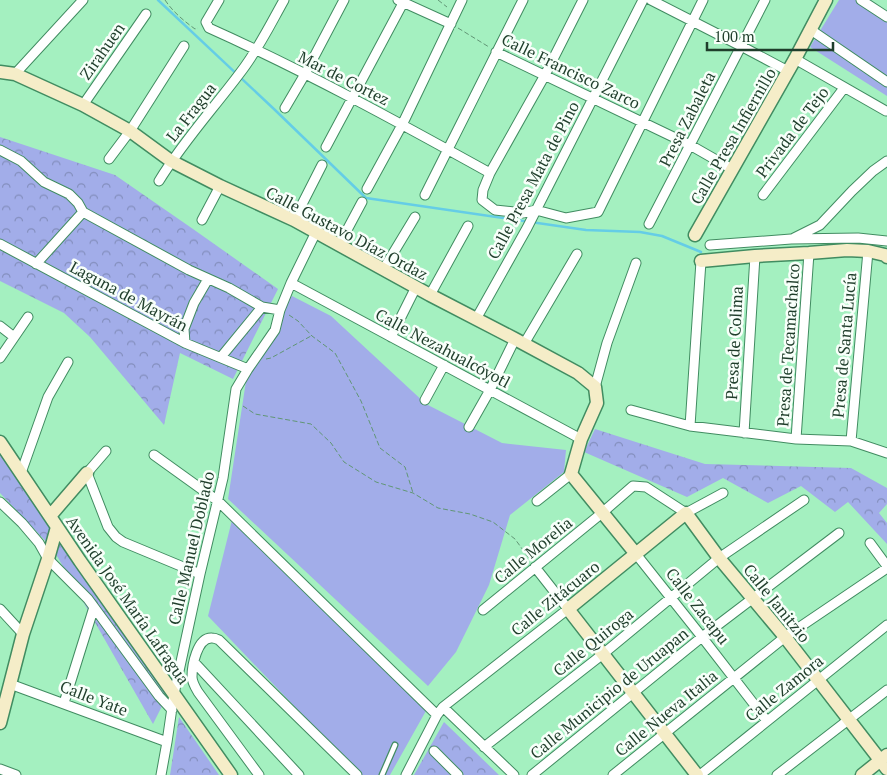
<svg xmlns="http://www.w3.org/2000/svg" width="887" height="775" viewBox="0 0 887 775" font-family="'PT Serif',serif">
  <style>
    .grass { fill: #a2ade9 }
    .forest { fill: url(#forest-crowns) }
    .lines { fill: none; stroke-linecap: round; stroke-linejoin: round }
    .stream { stroke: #65cde6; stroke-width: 2.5 }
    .lane-casing { stroke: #418c61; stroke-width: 7 }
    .street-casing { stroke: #418c61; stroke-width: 11 }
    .secondary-casing { stroke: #418c61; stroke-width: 15 }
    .path { stroke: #619675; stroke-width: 1; stroke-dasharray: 5 2.5; stroke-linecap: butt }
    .lane { stroke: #fff; stroke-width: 4.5 }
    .street { stroke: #fff; stroke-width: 9 }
    .secondary { stroke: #f5edc8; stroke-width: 12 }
    .labels { text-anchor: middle; stroke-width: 5; stroke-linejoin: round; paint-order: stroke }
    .street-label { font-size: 16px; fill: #1f3e2b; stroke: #f8fffa }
  </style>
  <defs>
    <pattern id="forest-crowns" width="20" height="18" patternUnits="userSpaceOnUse" patternTransform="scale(1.25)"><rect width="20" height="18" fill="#a2ade9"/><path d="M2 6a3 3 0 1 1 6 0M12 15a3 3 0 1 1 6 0" fill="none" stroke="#838ebd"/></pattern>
  </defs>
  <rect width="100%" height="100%" fill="#a4f0c0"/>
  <path class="grass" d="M 839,0 L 856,0 L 887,20 L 887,96 L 810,47 Z
    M 292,296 L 331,316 L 426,404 L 502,443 L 566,450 L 564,472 L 510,515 L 489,585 L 456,652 L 428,686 L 228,499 L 246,381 L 280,310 Z
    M 232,520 L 427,709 L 390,775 L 360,775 L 208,616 Z"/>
  <path class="forest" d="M 0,137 L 115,175 L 193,229 L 278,289 L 233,379 L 180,353 L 164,425 L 90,337 L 64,313 L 0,281 Z
    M 595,429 L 705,464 L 851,468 L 887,488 L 887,504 L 879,513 L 887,523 L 887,544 L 848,502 L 835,512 L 801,486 L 768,503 L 723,478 L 687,497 L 584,452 Z
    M 0,449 L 169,692 L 153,724 L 53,549 L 0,493 Z
    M 179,717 L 219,775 L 170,775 Z
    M 444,722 L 499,775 L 414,775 Z"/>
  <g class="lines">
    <path class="stream" d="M 158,0 L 275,110 L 366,198 L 586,230 L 640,232 L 662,236 L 701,252"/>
    <g class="lane-casing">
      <path id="lane" d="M 382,775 L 395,745"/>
    </g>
    <g class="street-casing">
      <path id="street" d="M 219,0 L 206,22 L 209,28 C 305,71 398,122 490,173
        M 398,0 L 451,24
        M 583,0 L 545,75 L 490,173 L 483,190 L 482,200 L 495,210 L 523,213 L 536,210 L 566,218 L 598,212 L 703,0
        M 651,0 L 741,46 L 788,71
        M 861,0 L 887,17
        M 811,30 L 887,82
        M 496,52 L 690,145 L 732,169
        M 795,59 L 886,111
        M 15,74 L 83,0
        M 83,105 L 146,14
        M 285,108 L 305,74 L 344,0
        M 326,147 L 403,3
        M 0,150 L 21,161 L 44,182 L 69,194 L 78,203 L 83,212 L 189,270 L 229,288 L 262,307 L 280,310
        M 109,159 L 130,131 L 184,46
        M 159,181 C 182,143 213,109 240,73 C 258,50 270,25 284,0
        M 367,189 L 402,125 L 462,0
        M 425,195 L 523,0
        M 763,195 L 844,88
        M 202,220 L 220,186
        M 294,220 L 322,165
        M 649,224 L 765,0
        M 794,238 L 820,225 L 852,191 L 873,171 L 887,161
        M 0,244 L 185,343 L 248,369
        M 339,245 L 362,202
        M 710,245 L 791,239 L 858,238 L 887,241
        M 36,264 L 83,212
        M 383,270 L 415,217
        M 291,283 L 581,439
        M 430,295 L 468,226
        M 476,319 L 527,228 L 643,0
        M 0,326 L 14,337
        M 391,337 L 416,287
        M 185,343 L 184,329 L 194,303 L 208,279
        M 524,344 L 577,254
        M 221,357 L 262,307
        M 0,358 L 28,317
        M 595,387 L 607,343 L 636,263
        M 425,400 L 444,365
        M 631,410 L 690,426 L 796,439 L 851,441 L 887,453
        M 690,426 L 701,261
        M 469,427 L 490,390 L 515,339
        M 744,433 L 755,256
        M 796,439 L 809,253
        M 851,441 L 868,251
        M 106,451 L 87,473 L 108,527 L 116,537 L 123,542 L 200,574
        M 154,455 L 218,501 L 437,715
        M 21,473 L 48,397 L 68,362
        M 537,501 L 571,474
        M 0,502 L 22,523 L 39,543 L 48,559 L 88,599 L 159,696 L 172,710
        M 870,543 L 887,566
        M 636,554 L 702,637 L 767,721
        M 0,609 L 23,634
        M 483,610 L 602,513 L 633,486 L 646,487 L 686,513 L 723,493
        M 194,662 L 299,775
        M 10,684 L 167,742
        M 64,703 L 94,607
        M 443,707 L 514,775
        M 484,747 L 603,654 L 719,558 L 804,500
        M 434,751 L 458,775
        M 0,769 L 16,775
        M 161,775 L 167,742 L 174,694 L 200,574 L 223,478 L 236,389 L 248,369 L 275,330 L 280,310 L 291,283 L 316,232
        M 259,775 L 198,692 C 195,687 192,682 192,677 C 192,666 197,637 212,638 C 214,638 217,639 219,640 L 357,775
        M 406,775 L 437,715 L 443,707 L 568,609 L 535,567
        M 532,775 L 702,637 L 839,533
        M 613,775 L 785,637 L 887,568
        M 700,775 L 887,625
        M 777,775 L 887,690"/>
    </g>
    <g class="secondary-casing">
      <path id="secondary" d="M 0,72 L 15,74 L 83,105 L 130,131 L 171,161 L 220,186 L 294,220 L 430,295 L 515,339 L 578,373 L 595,387 L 597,403 L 581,439 L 571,474 L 636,554
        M 695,235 L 795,59 L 826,0
        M 701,261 L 755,256 L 809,253 L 847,250 L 868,251 L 885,255 L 887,257
        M 0,442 L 80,561 L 231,775
        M 50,516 L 87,473
        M 0,723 L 23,634 L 48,559 L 57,527
        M 697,775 L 568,609 L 686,513 L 719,558 L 785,637 L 887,769
        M 862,775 L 887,755"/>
    </g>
    <path class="path" d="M 165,0 C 173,12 184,21 195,29 L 198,28
      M 438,0 L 447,7
      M 458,28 L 489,47
      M 289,315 L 298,321 L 312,336 L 335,353 L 361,401 L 380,448 L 405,467 L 413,493
      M 266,359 L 271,358 L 311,336
      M 243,406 L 255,414 L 311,424 L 331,443 L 344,462 L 376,482 L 413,493 L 438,508 L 470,514 L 493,522 L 515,539 L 531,561"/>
    <use href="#lane" class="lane"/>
    <use href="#street" class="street"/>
    <use href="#secondary" class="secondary"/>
  </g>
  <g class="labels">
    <g class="street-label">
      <text transform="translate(102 51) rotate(-55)" y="6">Zirahuen</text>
      <text transform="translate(571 71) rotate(26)" y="6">Calle Francisco Zarco</text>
      <text transform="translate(344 78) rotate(27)" y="6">Mar de Cortez</text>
      <text transform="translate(191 112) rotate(-52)" y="6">La Fragua</text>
      <text transform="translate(687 119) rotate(-63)" y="6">Presa Zabaleta</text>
      <text transform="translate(792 132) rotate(-53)" y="6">Privada de Tejo</text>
      <text transform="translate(733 136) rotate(-60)" y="6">Calle Presa Infiernillo</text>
      <text transform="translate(533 180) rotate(-62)" y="6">Calle Presa Mata de Pino</text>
      <text transform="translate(347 233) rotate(28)" y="6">Calle Gustavo Díaz Ordaz</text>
      <text transform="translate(129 296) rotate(28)" y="6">Laguna de Mayrán</text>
      <text transform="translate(734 343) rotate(-87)" y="6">Presa de Colima</text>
      <text transform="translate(788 345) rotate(-86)" y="6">Presa de Tecamachalco</text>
      <text transform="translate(844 345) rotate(-85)" y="6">Presa de Santa Lucía</text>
      <text transform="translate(443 348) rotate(28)" y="6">Calle Nezahualcóyotl</text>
      <text transform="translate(191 548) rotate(-77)" y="6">Calle Manuel Doblado</text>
      <text transform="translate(533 550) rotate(-39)" y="6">Calle Morelia</text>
      <text transform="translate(555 598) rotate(-39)" y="6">Calle Zitácuaro</text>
      <text transform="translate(128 600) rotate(55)" y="6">Avenida José María Lafragua</text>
      <text transform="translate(777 603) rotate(51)" y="6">Calle Janitzio</text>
      <text transform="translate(698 606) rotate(52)" y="6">Calle Zacapu</text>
      <text transform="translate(593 642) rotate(-39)" y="6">Calle Quiroga</text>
      <text transform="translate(784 688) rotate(-39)" y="6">Calle Zamora</text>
      <text transform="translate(609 693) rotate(-39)" y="6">Calle Municipio de Uruapan</text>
      <text transform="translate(94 698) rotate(21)" y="6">Calle Yate</text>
      <text transform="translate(666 713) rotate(-39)" y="6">Calle Nueva Italia</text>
    </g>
  </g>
  <path d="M707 42v8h126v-8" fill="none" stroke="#1f3e2b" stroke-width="2.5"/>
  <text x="714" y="42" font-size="15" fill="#1f3e2b" stroke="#f8fffa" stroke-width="4" paint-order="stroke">100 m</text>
</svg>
